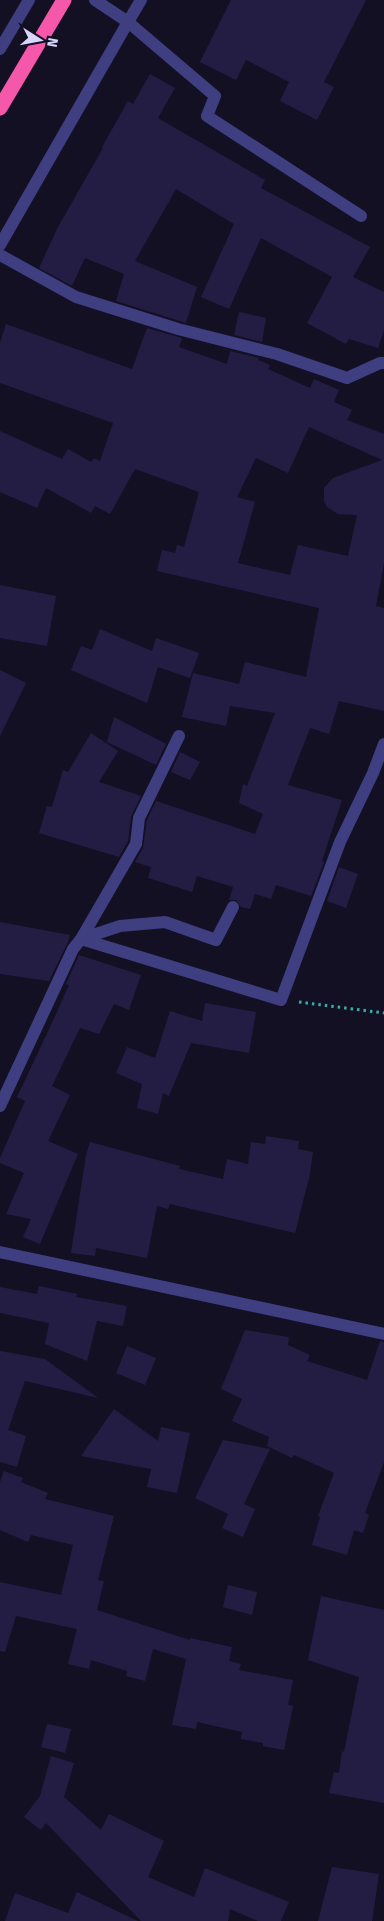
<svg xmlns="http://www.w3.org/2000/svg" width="384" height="1921" viewBox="0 0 384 1921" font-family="'Fira Sans',sans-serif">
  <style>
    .building { fill: #231d44; fill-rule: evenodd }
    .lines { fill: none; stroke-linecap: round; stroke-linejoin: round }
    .path { stroke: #37afa3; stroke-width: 3; stroke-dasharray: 2.5 4; stroke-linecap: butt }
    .lane { stroke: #3e3e80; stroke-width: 12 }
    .street { stroke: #3e3e80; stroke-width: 12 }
    .highway { stroke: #f558aa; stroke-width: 15 }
  </style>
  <rect width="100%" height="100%" fill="#131024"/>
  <path class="building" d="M 231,0 L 366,0 L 324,82 L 334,87 L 317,120 L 280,101 L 289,82 L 246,60 L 236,80 L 200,62 Z
    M 150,74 L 175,88 L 158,118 L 265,180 L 261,188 L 370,247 L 353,277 L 384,292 L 384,330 L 378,348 L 349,339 L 346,344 L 307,323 L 332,277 L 261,238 L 229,309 L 201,297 L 234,224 L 176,189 L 135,261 L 197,287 L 186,323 L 116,301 L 124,274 L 85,258 L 72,286 L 39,268 L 58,227 L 103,148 L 102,147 L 128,101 L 133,104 Z
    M 239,312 L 266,318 L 262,342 L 234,335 Z
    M 6,324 L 132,369 L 147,328 L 182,338 L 179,347 L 227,364 L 230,351 L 259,358 L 258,360 L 270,365 L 268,369 L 310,388 L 314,379 L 339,390 L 334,402 L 352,410 L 347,420 L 384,434 L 384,563 L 376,606 L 384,608 L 384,711 L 339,701 L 329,734 L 310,728 L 288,785 L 342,800 L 322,861 L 324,862 L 311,896 L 276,885 L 271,899 L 255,894 L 250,909 L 241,907 L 236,900 L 229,900 L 233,887 L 197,876 L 192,892 L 148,878 L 151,867 L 135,862 L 143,848 L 147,820 L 156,801 L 255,834 L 263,814 L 239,803 L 243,784 L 247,786 L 275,713 L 230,706 L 226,726 L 182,717 L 193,673 L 239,684 L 245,662 L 306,677 L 319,608 L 157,571 L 162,550 L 175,553 L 177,545 L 184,547 L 199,492 L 135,469 L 110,514 L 95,506 L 91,513 L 46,488 L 37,508 L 0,492 L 0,431 L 62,459 L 68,449 L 91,462 L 94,458 L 100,461 L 113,423 L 0,383 L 0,343 ZM 309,427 L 382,460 L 333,478 L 324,488 L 324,501 L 327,507 L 338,514 L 357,515 L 348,556 L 298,545 L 290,575 L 238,563 L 255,502 L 237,497 L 256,458 L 288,473 Z
    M 0,585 L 56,596 L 47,646 L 0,638 Z
    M 100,629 L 152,651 L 156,638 L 199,653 L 190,678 L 158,667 L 147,703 L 71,670 L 81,646 L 92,650 Z
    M 0,670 L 26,683 L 0,736 Z
    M 114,717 L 166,744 L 156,765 L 107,742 Z
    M 91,733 L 118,751 L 99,782 L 141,796 L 131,817 L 128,841 L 119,857 L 39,833 L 47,806 L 52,807 L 63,770 L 68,772 Z
    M 180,752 L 200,762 L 190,780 L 171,772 Z
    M 339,867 L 358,874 L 346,908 L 327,901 Z
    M 0,922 L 70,935 L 68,942 L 49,981 L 0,974 Z
    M 79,955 L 141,975 L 129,1010 L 114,1004 L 99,1034 L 80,1028 L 52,1086 L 70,1095 L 48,1141 L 78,1154 L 40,1244 L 23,1237 L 31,1219 L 6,1214 L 24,1173 L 0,1163 L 0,1158 L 25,1101 L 17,1097 L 52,1023 L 69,985 L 66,984 Z
    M 205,1003 L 256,1012 L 249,1053 L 191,1043 L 169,1096 L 163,1093 L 158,1114 L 137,1108 L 142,1084 L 116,1073 L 127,1047 L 155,1058 L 170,1011 L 202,1021 Z
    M 266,1136 L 299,1141 L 298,1149 L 313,1152 L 310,1174 L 295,1233 L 170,1204 L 168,1209 L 157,1206 L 147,1258 L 96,1248 L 95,1256 L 71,1253 L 86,1155 L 90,1142 L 180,1166 L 179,1169 L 223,1179 L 227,1159 L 248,1164 L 251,1142 L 265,1144 Z
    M 39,1286 L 77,1294 L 76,1297 L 127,1306 L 123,1326 L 97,1321 L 87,1361 L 45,1344 L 49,1323 L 0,1313 L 0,1287 L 37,1294 Z
    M 245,1330 L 289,1337 L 288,1345 L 310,1355 L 307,1361 L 367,1380 L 380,1341 L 384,1342 L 384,1462 L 365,1513 L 369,1515 L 363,1533 L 354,1530 L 347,1555 L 312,1545 L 320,1517 L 318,1516 L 334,1473 L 294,1455 L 292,1458 L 267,1446 L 269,1437 L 232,1421 L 242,1399 L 221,1389 Z
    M 127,1346 L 156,1358 L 145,1385 L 116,1373 Z
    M 0,1351 L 45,1359 L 98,1398 L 25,1381 L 8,1430 L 26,1436 L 17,1467 L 0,1462 Z
    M 114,1409 L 158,1441 L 161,1427 L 190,1433 L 177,1493 L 147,1487 L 151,1469 L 81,1456 Z
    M 223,1440 L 270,1449 L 244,1504 L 255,1509 L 243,1537 L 222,1528 L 228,1514 L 195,1498 Z
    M 4,1471 L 23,1478 L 21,1482 L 48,1493 L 45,1499 L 114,1516 L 98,1580 L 104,1581 L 97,1610 L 190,1640 L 190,1638 L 232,1647 L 229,1661 L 241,1664 L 239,1670 L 293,1680 L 288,1705 L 293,1706 L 284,1750 L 263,1746 L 263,1743 L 241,1739 L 242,1732 L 197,1722 L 196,1729 L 172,1725 L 186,1659 L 153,1649 L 145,1681 L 126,1676 L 127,1671 L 91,1660 L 89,1669 L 68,1664 L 77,1629 L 16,1616 L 5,1652 L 0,1651 L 0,1582 L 61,1595 L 73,1545 L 31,1535 L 28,1542 L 0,1530 L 0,1482 Z
    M 228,1585 L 257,1592 L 252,1615 L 223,1607 Z
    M 321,1596 L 384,1610 L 384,1803 L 329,1793 L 334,1772 L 339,1773 L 342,1751 L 344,1752 L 359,1677 L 308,1660 Z
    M 47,1724 L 71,1729 L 65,1753 L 41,1747 Z
    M 51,1756 L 74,1763 L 64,1797 L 101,1830 L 109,1814 L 164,1841 L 148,1877 L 194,1897 L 205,1868 L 289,1902 L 281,1921 L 258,1921 L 230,1909 L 228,1921 L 141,1921 L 46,1823 L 41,1830 L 24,1817 L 40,1796 Z
    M 332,1867 L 379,1874 L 372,1921 L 318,1921 Z
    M 77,1892 L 138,1921 L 5,1921 L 15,1893 L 68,1913 Z"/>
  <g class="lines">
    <path class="path" d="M 299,1002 L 384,1013"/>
    <path class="lane" d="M 128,22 L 215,96 L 207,116 L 361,216
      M 0,255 L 76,297 L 178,329 L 277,354 L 347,378 L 380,363 L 384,363
      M 81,939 L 136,844 L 139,818 L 179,736
      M 81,939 L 120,926 L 165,922 L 216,940 L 233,907"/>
    <path class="street" d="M 128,22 L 141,0
      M 0,49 L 29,0
      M 0,245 L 128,22 L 95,0
      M 0,1106 L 73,949 L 81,939 L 281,1000 L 340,842 L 373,773 L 384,744
      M 0,1252 L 384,1334"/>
    <path class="highway" d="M 0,108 L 64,0"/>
  </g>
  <g transform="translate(40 40) rotate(101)" stroke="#131024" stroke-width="4" paint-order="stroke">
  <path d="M0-4L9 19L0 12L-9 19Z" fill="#d8d6fd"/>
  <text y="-8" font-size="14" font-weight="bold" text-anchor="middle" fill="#d8d6fd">N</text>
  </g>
</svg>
